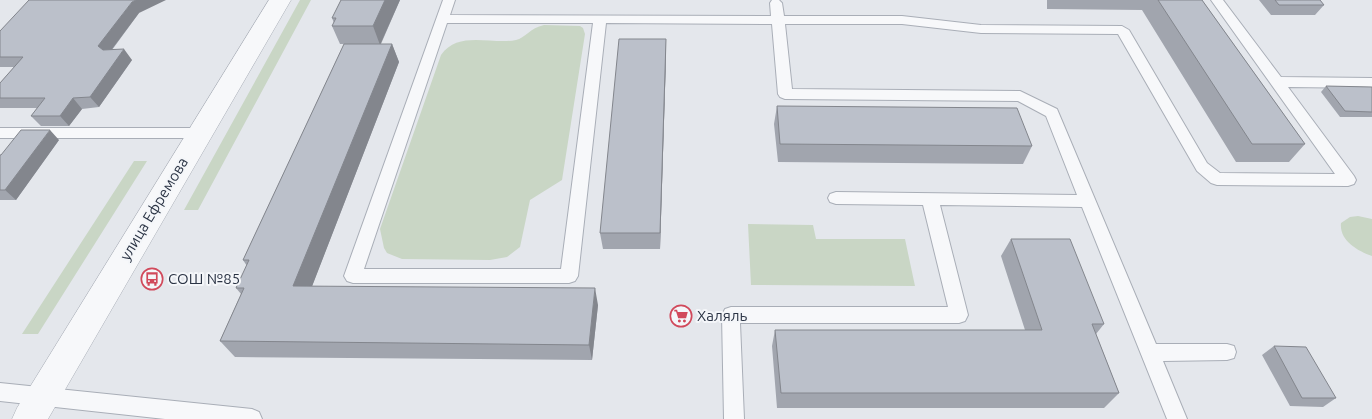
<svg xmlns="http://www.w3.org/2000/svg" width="1372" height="419" viewBox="0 0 1372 419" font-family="Ubuntu,sans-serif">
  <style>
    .green { fill: #c9d6c5 }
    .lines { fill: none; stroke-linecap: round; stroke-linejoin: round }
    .service-casing { stroke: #a9aeb7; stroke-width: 2 }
    .tertiary-casing { stroke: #a9aeb7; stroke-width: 1 }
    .service { fill: #f7f8fa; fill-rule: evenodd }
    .tertiary { fill: #f7f8fa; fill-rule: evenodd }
    .wall { fill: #a1a5ae }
    .shaded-wall { fill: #83868d }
    .building { fill: #bbc0ca; stroke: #83868d }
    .labels { text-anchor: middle; stroke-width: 4; stroke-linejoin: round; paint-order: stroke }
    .street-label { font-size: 15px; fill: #2b3445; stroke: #f4f6f9 }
    .poi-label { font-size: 15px; fill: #2b3445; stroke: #f4f6f9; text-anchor: start }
  </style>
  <rect width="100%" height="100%" fill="#e4e7ec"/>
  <path class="green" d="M 300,0 L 311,0 L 198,210 L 184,210 Z
    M 544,25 L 580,26 L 583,28 L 585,34 L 562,180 L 530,200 L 520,247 L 507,257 L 490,260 L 402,259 L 387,253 L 384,248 L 380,229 L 441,55 C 458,30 492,45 516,40 C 525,38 530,28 544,25 Z
    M 134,161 L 147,161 L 38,334 L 22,334 Z
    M 1358,216 L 1372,219 L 1372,256 C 1357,251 1339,240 1341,223 L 1350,217 Z
    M 748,224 L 813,225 L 816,239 L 905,239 L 915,286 L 751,285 Z"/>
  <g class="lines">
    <g class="service-casing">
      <path id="service" d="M 443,0 L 455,0 L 450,15 L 771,16 L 770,3 L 772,0 L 779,0 L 782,3 L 784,16 L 902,16 L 981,25 L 1122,26 L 1129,30 L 1207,163 L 1220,173 L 1335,174 L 1211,0 L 1223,0 L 1281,77 L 1372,78 L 1372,88 L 1288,87 L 1354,176 L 1356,180 L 1354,184 L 1348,186 L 1217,185 L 1211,183 L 1197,171 L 1118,34 L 981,33 L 902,24 L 785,24 L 792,89 L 1020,91 L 1057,109 L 1156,344 L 1227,344 L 1234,346 L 1236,352 L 1234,358 L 1227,360 L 1163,361 L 1187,419 L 1167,419 L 1082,207 L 940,205 L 968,315 L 965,321 L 959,323 L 740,323 L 744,419 L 724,419 L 722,315 L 725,309 L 731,307 L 948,307 L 923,205 L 836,204 L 830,202 L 828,198 L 830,194 L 836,192 L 1077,195 L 1046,116 L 1018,101 L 785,99 L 780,97 L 778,94 L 772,24 L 606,23 L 578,276 L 575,281 L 569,283 L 353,283 L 347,281 L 344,276 ZM 447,23 L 593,23 L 561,269 L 364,269 Z
        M 0,128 L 200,128 L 205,129 L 207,133 L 205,137 L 200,138 L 0,138 Z
        M 0,383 L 252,409 L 259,412 L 262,419 L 165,419 L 0,401 Z"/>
    </g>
    <g class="tertiary-casing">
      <path id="tertiary" d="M 269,0 L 291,0 L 48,419 L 12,419 L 17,408 Z"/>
    </g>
    <use href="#service" class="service"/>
    <use href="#tertiary" class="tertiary"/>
  </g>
  <path class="wall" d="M 341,0 L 400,0 L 381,44 L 392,44 L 399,62 L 312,286 L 598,305 L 592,360 L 235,357 L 220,341 L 241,294 L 236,288 L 247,266 L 243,260 L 344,44 L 340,44 L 332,26 L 334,23 L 332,18 Z
    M 1047,0 L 1202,0 L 1305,144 L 1289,162 L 1236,162 L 1142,10 L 1047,9 Z
    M 1259,0 L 1320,0 L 1324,5 L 1315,15 L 1271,15 Z
    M 139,13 L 112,50 L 132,60 L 99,107 L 82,109 L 69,126 L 41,126 L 31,116 L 37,108 L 0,108 L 0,83 L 14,67 L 0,67 L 0,31 Z
    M 666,39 L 666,57 L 660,249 L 603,249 L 600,233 Z
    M 1326,86 L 1372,87 L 1372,117 L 1340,117 L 1321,92 Z
    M 777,106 L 1032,146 L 1023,164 L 778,162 L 774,124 Z
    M 59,140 L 16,200 L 0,200 L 0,155 Z
    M 1011,239 L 1104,324 L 1096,334 L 1119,393 L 1104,408 L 777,408 L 772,346 L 775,330 L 1025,330 L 1001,256 Z
    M 1274,346 L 1336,398 L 1323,407 L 1290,406 L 1262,355 Z"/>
  <path class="shaded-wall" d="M 136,0 L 166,0 L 139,13 L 106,57 L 98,46 L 132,2 Z
    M 385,0 L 400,0 L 380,45 L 373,26 Z
    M 666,39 L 666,57 L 660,249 L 660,233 Z
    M 392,44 L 399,62 L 306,302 L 293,286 Z
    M 124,49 L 132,60 L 99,107 L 90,97 Z
    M 73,98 L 82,109 L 69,126 L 60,116 Z
    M 50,130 L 59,140 L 16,200 L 5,190 Z
    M 595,288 L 598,305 L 592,360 L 589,345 Z"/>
  <path class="building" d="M 29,0 L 136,0 L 132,2 L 98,46 L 103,50 L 124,49 L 90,97 L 73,98 L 60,116 L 31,116 L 45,98 L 0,98 L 0,83 L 23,57 L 0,57 L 0,31 Z
    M 341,0 L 385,0 L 373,26 L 332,26 L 336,18 L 332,18 Z
    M 1158,0 L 1202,0 L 1305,144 L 1252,144 Z
    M 1275,0 L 1320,0 L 1324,5 L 1279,5 Z
    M 619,39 L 666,39 L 660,233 L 600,233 Z
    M 344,44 L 392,44 L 293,286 L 595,288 L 589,345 L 220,341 L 244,288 L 236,288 L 249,260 L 243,260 Z
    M 1326,86 L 1372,87 L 1372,112 L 1345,111 Z
    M 777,106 L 1017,108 L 1032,146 L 780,144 Z
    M 21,130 L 50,130 L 5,190 L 0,190 L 0,155 L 1,155 Z
    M 1011,239 L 1070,239 L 1104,324 L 1092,324 L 1119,393 L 781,393 L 775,330 L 1042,330 Z
    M 1274,346 L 1306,347 L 1336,398 L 1302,398 Z"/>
  <defs>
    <g id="bus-ring" transform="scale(1.125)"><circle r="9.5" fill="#f4f6f9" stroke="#d1495b" stroke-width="1.5"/><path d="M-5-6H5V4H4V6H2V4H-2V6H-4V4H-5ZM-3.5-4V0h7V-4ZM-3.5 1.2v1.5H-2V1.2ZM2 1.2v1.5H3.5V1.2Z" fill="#d1495b"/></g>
    <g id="supermarket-ring" transform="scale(1.125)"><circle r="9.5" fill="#f4f6f9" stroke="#d1495b" stroke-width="1.5"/><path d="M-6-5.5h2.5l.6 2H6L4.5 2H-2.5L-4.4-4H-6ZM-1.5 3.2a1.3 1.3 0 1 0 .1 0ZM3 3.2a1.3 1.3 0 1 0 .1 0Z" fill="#d1495b"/></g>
  </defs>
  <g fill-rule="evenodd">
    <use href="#bus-ring" x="152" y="279"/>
    <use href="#supermarket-ring" x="681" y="316"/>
  </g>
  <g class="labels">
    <g class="street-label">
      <text transform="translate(154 209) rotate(-59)" y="5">улица Ефремова</text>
    </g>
    <g class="poi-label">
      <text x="168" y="284">СОШ №85</text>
      <text x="697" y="321">Халяль</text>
    </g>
  </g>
</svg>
